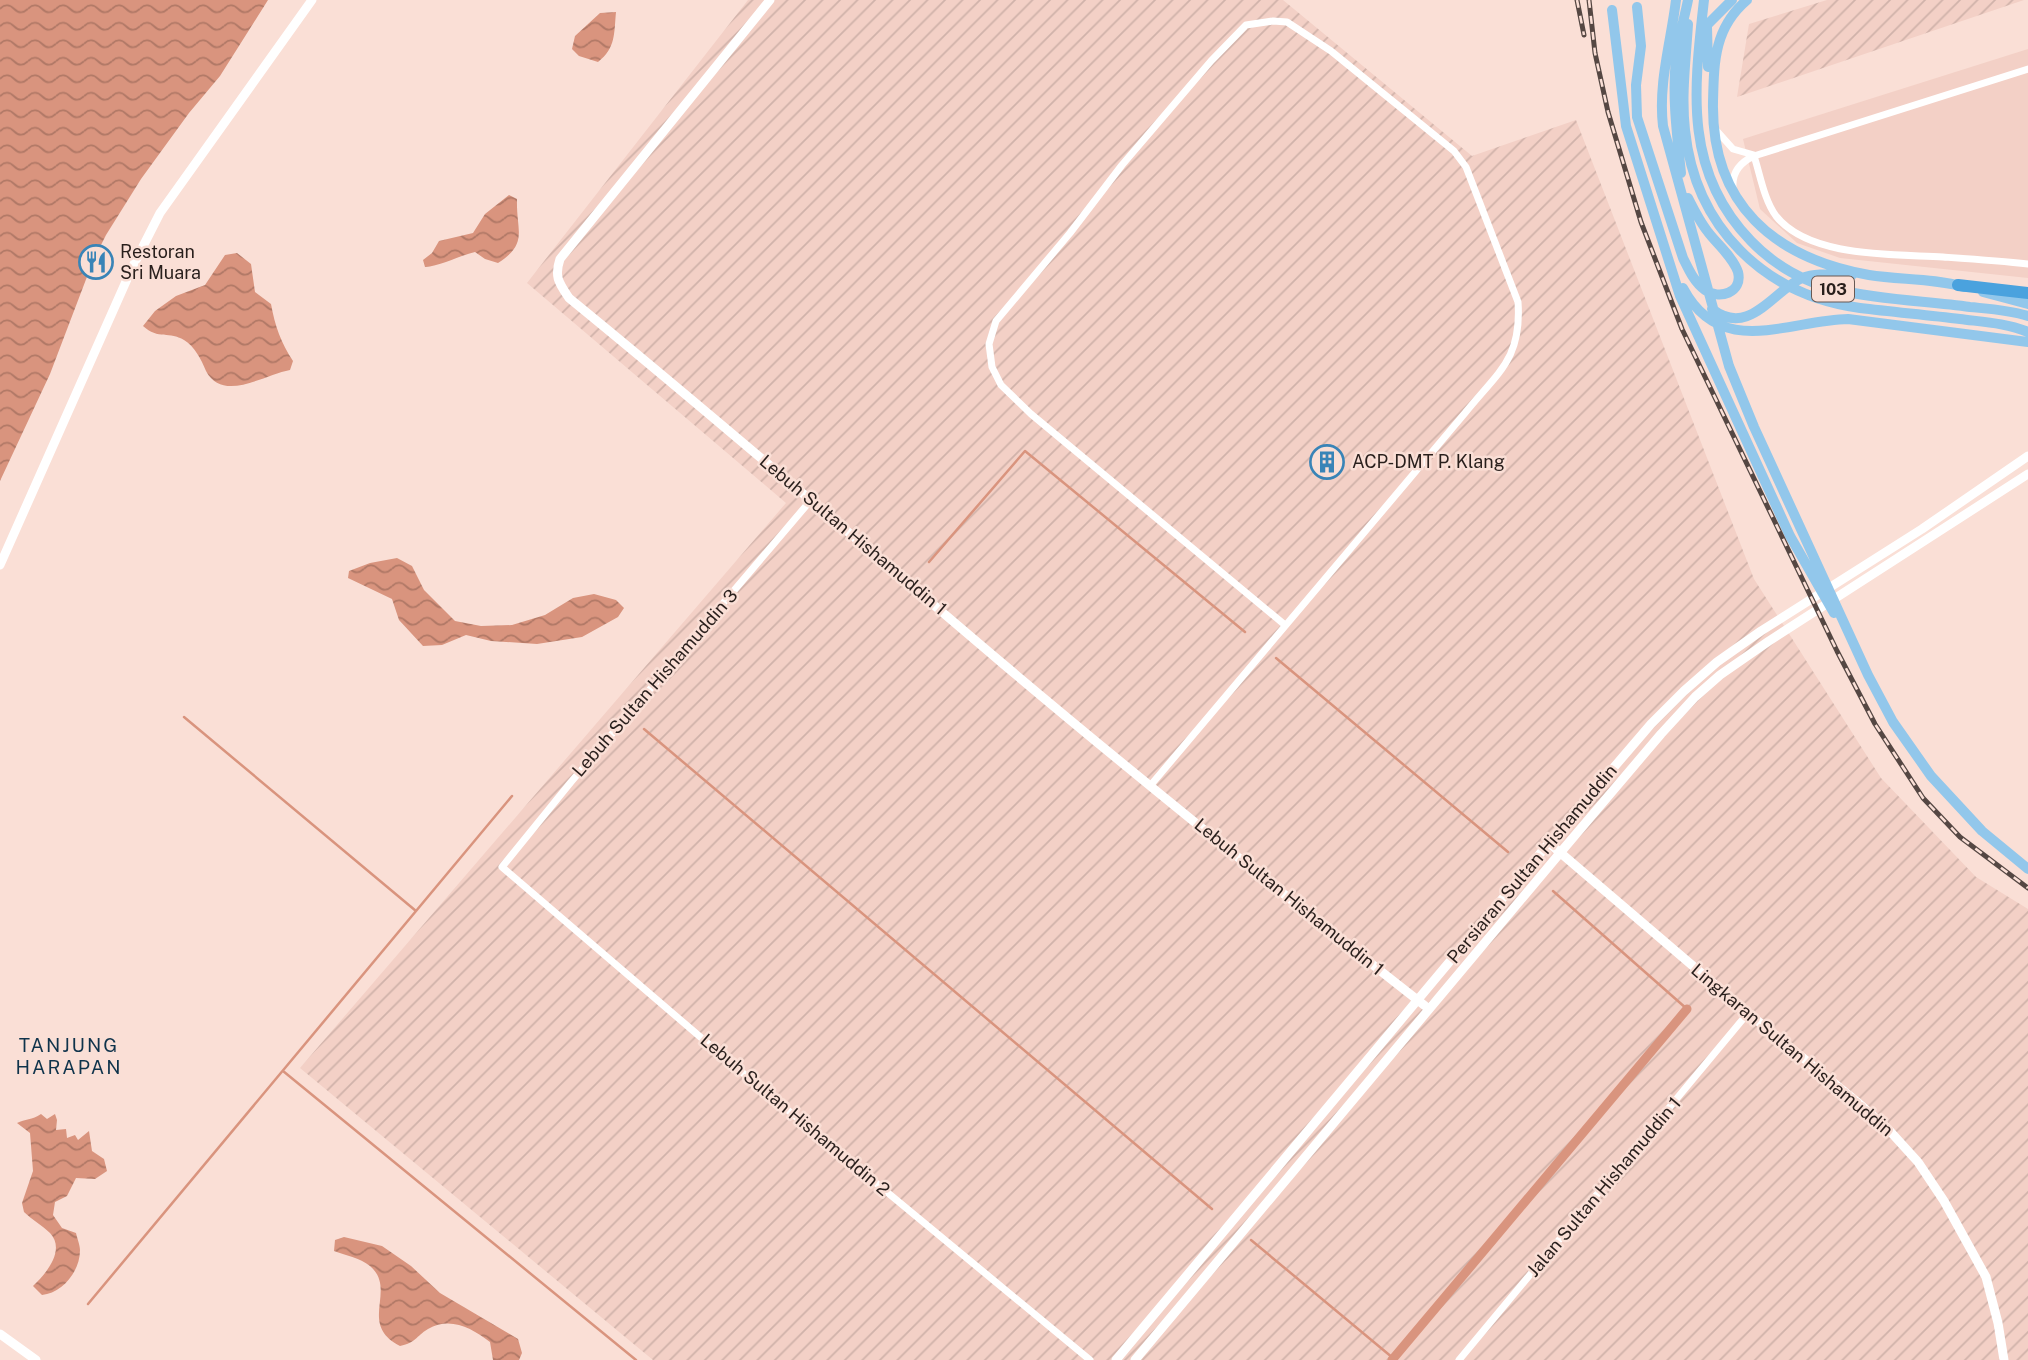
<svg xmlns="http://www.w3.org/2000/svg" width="2028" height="1360" viewBox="0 0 2028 1360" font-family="'Public Sans',sans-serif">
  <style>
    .built { fill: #f3d0c6 }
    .industrial { fill: url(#industrial-furrows) }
    .water { fill: url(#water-waves) }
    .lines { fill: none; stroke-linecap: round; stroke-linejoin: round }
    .stream { stroke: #d9947e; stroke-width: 2.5 }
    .canal { stroke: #d9947e; stroke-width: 9 }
    .minor { stroke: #fff; stroke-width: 7 }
    .tertiary { stroke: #fff; stroke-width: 9 }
    .primary { stroke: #92c7eb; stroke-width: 10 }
    .motorway { stroke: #4aa2de; stroke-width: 12 }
    .rail-casing { stroke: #554743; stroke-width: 5 }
    .rail { stroke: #fadfd6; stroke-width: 2.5; stroke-dasharray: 8; stroke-linecap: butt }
    .labels { text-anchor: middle; stroke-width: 5; stroke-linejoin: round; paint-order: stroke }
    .shield { fill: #fadfd6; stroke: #685954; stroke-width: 2 }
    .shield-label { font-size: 16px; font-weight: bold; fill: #291f1c }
    .poi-label { font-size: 18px; fill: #291f1c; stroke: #fadfd6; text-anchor: start }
    .street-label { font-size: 18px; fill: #291f1c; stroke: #fadfd6 }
    .neighbourhood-label { font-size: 19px; letter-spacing: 2px; fill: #0f334b; stroke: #fadfd6 }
  </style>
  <defs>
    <pattern id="industrial-furrows" width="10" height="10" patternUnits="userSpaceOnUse" patternTransform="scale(1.75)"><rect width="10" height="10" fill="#f3d0c6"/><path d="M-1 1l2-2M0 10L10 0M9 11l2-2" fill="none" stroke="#d0b2aa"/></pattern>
    <pattern id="water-waves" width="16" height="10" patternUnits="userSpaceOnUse" patternTransform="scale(1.75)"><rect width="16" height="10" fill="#d9947e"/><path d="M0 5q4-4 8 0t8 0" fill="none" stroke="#b07866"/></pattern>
  </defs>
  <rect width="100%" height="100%" fill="#fadfd6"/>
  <path class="built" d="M 2028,49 L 2028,278 L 1840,258 L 1797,243 L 1760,209 L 1743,139 Z"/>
  <path class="industrial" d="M 748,0 L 1283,0 L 1472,156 L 1576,120 L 1754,579 L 1881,778 L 1976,877 L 2028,909 L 2028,1360 L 653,1360 L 300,1068 L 786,503 L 527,283 Z
    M 1827,0 L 2024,0 L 1737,97 L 1749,24 Z"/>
  <path class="water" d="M 0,0 L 268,0 L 220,76 L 189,113 L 141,179 L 106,235 L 93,261 L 50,374 L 0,481 Z
    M 616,12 C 614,33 616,48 598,62 L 579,56 L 572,49 L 575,36 L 600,13 Z
    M 509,195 L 517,199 C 516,231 529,243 498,263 L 485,259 L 475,252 C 459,256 440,266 425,267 L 423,260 L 432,253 L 439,241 L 473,233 L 485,214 Z
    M 237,253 L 251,264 L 255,292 L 271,304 C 275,326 281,343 293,361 L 290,370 C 263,375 223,403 206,371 C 201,359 195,347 184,340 C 170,331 158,340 143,326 L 155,311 L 176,296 L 205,285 L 225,255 Z
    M 397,558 L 412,566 L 424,590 L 455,621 L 481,626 L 512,625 L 545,615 L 573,598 L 594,594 L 616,600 L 624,608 L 618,617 L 582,637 L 537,644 L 491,641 L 466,635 L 442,645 L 423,646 L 399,620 L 392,599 L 348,578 L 349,571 L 370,563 Z
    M 41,1114 L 47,1119 L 55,1114 L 57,1120 L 56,1130 L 66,1129 L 67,1138 L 75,1135 L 78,1140 L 89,1131 L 92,1151 L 104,1159 L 107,1171 L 95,1179 L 76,1178 L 67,1196 L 55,1202 L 53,1215 L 62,1228 L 76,1233 C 77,1238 80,1245 80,1250 C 80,1272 62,1293 42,1295 L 33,1286 C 46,1274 66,1250 50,1233 C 42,1225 32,1220 24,1212 L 22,1203 L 33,1171 L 30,1133 L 17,1123 C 25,1119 32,1120 41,1114 Z
    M 344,1237 L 382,1246 L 411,1266 L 440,1293 L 518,1339 L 522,1353 L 519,1360 L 493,1360 L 490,1342 C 472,1328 450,1316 428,1329 C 415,1337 417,1342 400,1346 C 357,1324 398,1290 370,1266 C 360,1258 345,1255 334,1251 L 335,1240 Z"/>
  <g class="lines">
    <path class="stream" d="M 929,562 L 1025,451 L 1245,632
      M 1276,658 L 1508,852
      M 184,717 L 416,911
      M 644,729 L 1212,1209
      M 1553,891 L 1687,1009
      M 283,1071 L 636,1360
      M 1251,1240 L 1393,1358
      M 88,1304 L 512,796"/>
    <path class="canal" d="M 1392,1360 L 1687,1009"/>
    <path class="minor" d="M 1716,130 L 1733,149 L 1754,155
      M 1754,156 C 1760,174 1764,200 1776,216 C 1809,258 1894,254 1943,257 C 1971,259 2000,261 2028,264
      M 1733,187 C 1732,172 1741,162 1754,156 L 2028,69
      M 811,500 L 571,782 L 502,867 L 726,1059 L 1090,1360
      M 1150,786 L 1465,413 C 1498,372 1522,359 1518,302 L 1466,167 L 1454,151 L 1331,51 L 1287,22 L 1273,21 L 1246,25 L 1211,61 L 1122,165 L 1070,233 L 996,321 L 989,344 L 992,367 L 1001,385 L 1031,414 L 1285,625
      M 1459,1360 L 1748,1013"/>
    <path class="tertiary" d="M 770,0 L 560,259 C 554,277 559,283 569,298 C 715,417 858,541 1002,663 C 1142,781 1285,896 1429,1009
      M 0,565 L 132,268 L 160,213 L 312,0
      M 1549,843 L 1748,1013 L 1856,1101 L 1888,1129 L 1918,1162 L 1944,1201 L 1986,1277 L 1998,1323 L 2004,1360
      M 0,1334 L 36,1360
      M 1116,1360 L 1549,843 L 1651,724 L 1684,691 L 1717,662 L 1761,631 L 1922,529 L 2028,456
      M 1135,1360 L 1560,853 L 1661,734 L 1695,697 L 1720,675 L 1769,641 L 2028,474"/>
    <path class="primary" d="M 1676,0 C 1671,42 1658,83 1663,126 L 1729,366 L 1754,427 L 1868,675 L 1893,722 L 1931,776 L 1982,831 L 2028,869
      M 1704,0 C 1694,89 1683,171 1751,241 C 1774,265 1805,283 1838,290 C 1881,300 1927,301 1970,307 C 1990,309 2009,310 2028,316
      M 1747,0 C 1714,28 1714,62 1713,102 C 1711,204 1774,258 1869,275 C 1900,280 1933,278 1964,287
      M 1637,7 L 1641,46 L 1636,85 L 1637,117 L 1683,258 C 1689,270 1694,282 1705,290 C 1719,300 1743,293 1738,272 C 1733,257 1717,244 1708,232 C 1700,222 1694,210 1688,198
      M 1612,10 L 1626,126 L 1680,296 L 1790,536 L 1834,613
      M 1688,24 C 1686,59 1681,95 1685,130 C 1695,227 1764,295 1860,308 C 1893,312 1927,315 1960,319 C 1983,322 2006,323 2028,332
      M 1707,27 L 1708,67
      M 1701,31 L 1732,0
      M 1681,173 C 1677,135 1672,96 1676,59 C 1678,39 1684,20 1688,0
      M 1683,288 C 1721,360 1788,320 1848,319 L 2028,342
      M 1983,292 L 2028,304
      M 1712,309 C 1749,338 1773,291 1802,278 C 1817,272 1836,275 1852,275"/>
    <path class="motorway" d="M 1958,285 L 2028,293"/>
    <g class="rail-casing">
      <path id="rail" d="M 1577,0 L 1584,35
        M 1589,0 L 1595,53 L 1608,112 L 1641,222 L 1682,329 L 1837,651 L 1875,724 L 1923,798 L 1960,837 L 2028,888"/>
    </g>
    <use href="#rail" class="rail"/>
  </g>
  <defs>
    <g id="restaurant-ring" transform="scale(1.75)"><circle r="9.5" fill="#fadfd6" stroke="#3984b7" stroke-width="1.5"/><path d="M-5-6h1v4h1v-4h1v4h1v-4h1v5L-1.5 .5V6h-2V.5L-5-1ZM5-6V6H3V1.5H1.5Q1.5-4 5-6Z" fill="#3984b7"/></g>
    <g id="building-ring" transform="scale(1.75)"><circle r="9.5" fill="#fadfd6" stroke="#3984b7" stroke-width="1.5"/><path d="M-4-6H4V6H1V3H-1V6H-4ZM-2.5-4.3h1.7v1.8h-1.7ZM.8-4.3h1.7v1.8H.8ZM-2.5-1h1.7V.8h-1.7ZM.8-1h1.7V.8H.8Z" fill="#3984b7"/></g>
  </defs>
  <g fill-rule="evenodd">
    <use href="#restaurant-ring" x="96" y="262"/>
    <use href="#building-ring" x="1327" y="462"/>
  </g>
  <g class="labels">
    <rect class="shield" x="1812" y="276.5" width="42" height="25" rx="5"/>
    <g class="shield-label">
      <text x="1833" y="295">103</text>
    </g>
    <g class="poi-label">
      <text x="120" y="258">Restoran<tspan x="120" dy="21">Sri Muara</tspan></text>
      <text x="1352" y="468">ACP-DMT P. Klang</text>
    </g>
    <g class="street-label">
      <text transform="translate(853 535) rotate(40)" y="6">Lebuh Sultan Hishamuddin 1</text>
      <text transform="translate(655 683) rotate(-49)" y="6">Lebuh Sultan Hishamuddin 3</text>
      <text transform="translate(1532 864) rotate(-50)" y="6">Persiaran Sultan Hishamuddin</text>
      <text transform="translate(1289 897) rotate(39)" y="6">Lebuh Sultan Hishamuddin 1</text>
      <text transform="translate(1792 1050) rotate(40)" y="6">Lingkaran Sultan Hishamuddin</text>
      <text transform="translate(795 1115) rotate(40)" y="6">Lebuh Sultan Hishamuddin 2</text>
      <text transform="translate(1604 1187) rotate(-50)" y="6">Jalan Sultan Hishamuddin 1</text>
    </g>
    <g class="neighbourhood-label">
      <text x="69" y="1052">TANJUNG<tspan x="69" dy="22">HARAPAN</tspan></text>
    </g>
  </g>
</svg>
